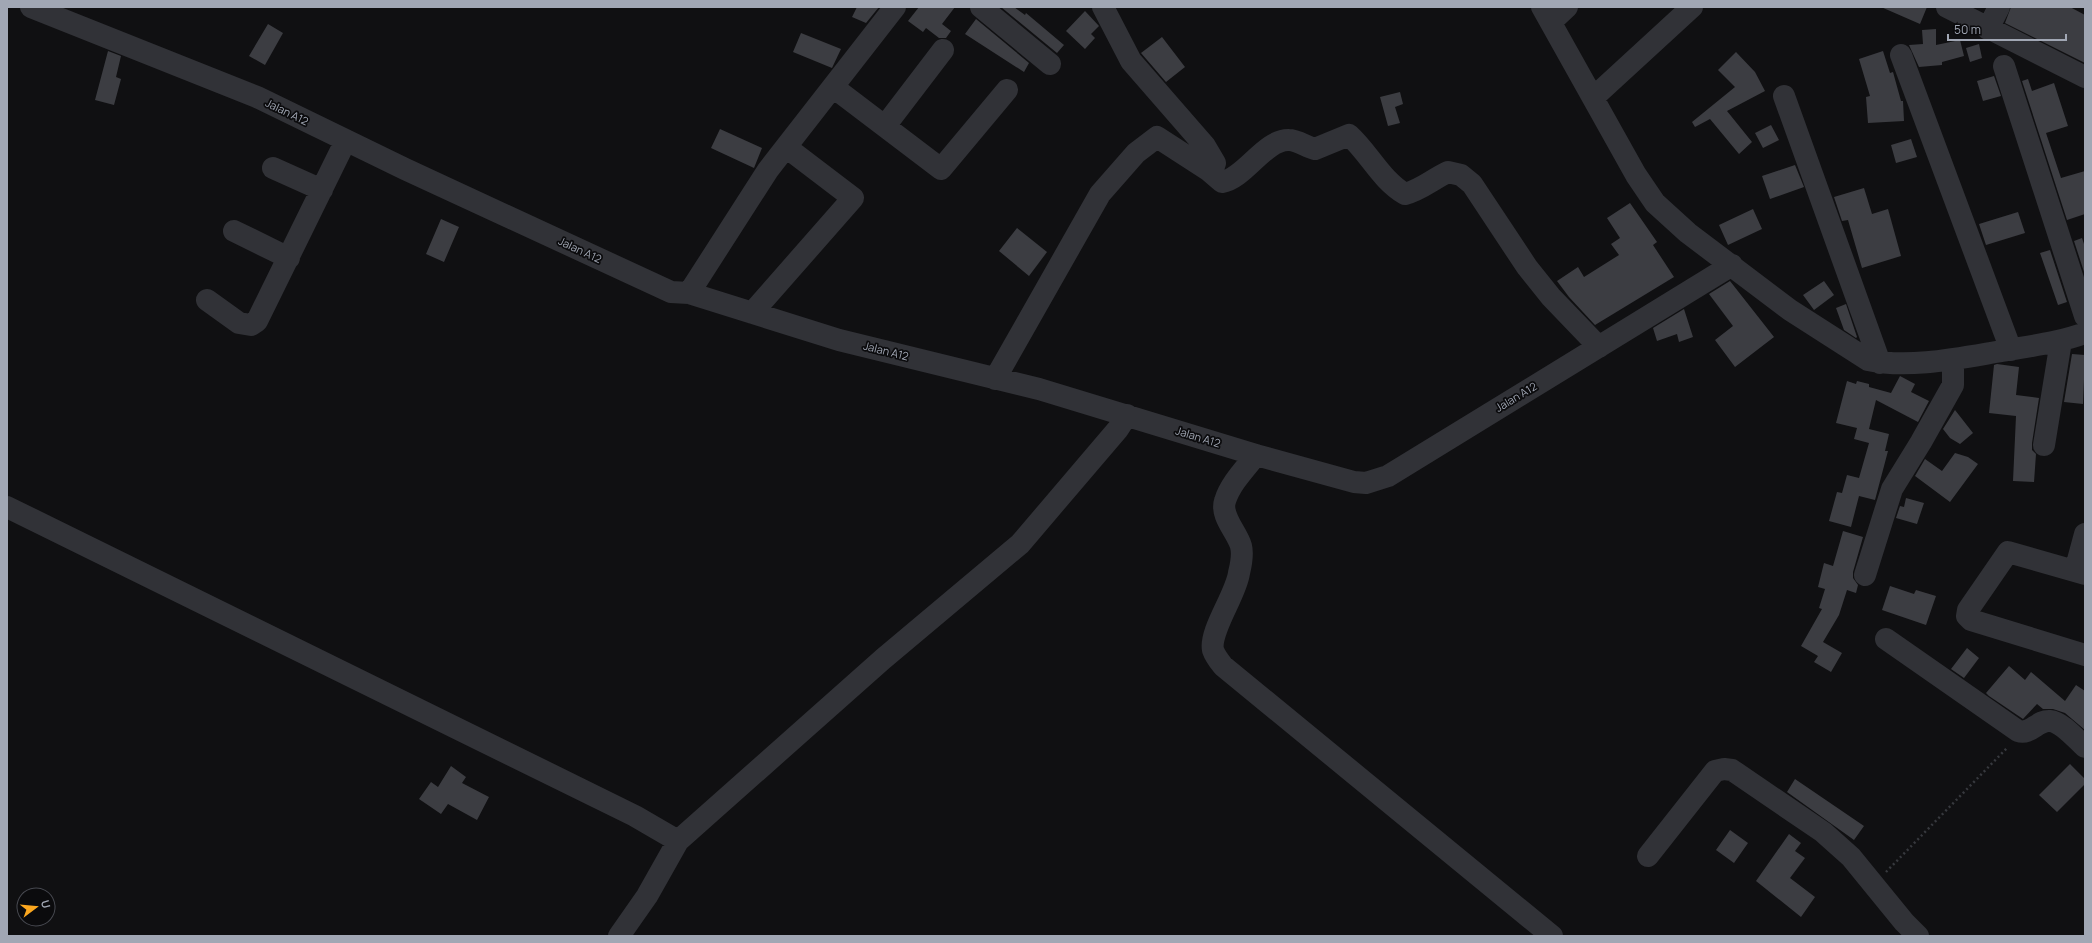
<svg xmlns="http://www.w3.org/2000/svg" width="2092" height="943" viewBox="0 0 2092 943" font-family="Manrope,sans-serif">
  <style>
    .building { fill: #3c3d42 }
    .lines { fill: none; stroke-linecap: round; stroke-linejoin: round }
    .path { stroke: #37393e; stroke-width: 2.5; stroke-dasharray: 2 3; stroke-linecap: butt }
    .minor { stroke: #313237; stroke-width: 22 }
    .labels { text-anchor: middle; stroke-width: 3.5; stroke-linejoin: round; paint-order: stroke }
    .street-label { font-size: 11px; fill: #a1a7b4; stroke: #0b0b0d }
  </style>
  <rect width="100%" height="100%" fill="#101012"/>
  <path class="building" d="M 857,7 L 879,7 L 866,23 L 852,17 Z
    M 919,7 L 955,7 L 942,24 L 951,31 L 946,38 L 939,38 L 926,28 L 923,32 L 908,21 Z
    M 1001,7 L 1014,7 L 1025,15 L 1026,13 L 1064,45 L 1057,53 Z
    M 1881,7 L 1927,7 L 1920,24 Z
    M 2011,7 L 2070,7 L 2085,15 L 2085,63 L 2005,23 Z
    M 1085,11 L 1099,26 L 1091,34 L 1095,38 L 1085,49 L 1066,31 Z
    M 976,19 L 1029,63 L 1024,72 L 965,34 Z
    M 268,24 L 283,33 L 265,65 L 249,56 Z
    M 1936,29 L 1936,45 L 1960,40 L 1964,56 L 1942,62 L 1942,65 L 1919,67 L 1909,45 L 1923,44 L 1922,30 Z
    M 801,33 L 841,49 L 832,68 L 793,52 Z
    M 1162,37 L 1185,67 L 1166,82 L 1141,53 Z
    M 1979,44 L 1982,58 L 1970,62 L 1966,48 Z
    M 108,51 L 121,56 L 116,77 L 121,79 L 114,105 L 95,100 Z
    M 1883,51 L 1890,73 L 1893,72 L 1901,101 L 1903,101 L 1904,121 L 1868,123 L 1866,97 L 1870,96 L 1859,59 Z
    M 1736,52 L 1755,72 L 1765,91 L 1727,111 L 1752,142 L 1739,154 L 1710,119 L 1695,127 L 1692,122 L 1735,87 L 1718,70 Z
    M 1994,76 L 2001,96 L 1983,101 L 1977,81 Z
    M 2028,79 L 2032,91 L 2054,83 L 2068,126 L 2046,133 L 2061,178 L 2085,171 L 2085,214 L 2067,220 L 2022,81 Z
    M 1400,92 L 1403,104 L 1395,107 L 1400,123 L 1388,126 L 1380,97 Z
    M 1771,125 L 1779,140 L 1763,148 L 1755,133 Z
    M 720,129 L 762,148 L 754,168 L 711,148 Z
    M 1911,139 L 1917,157 L 1896,163 L 1891,145 Z
    M 1795,165 L 1804,187 L 1770,199 L 1762,176 Z
    M 1864,188 L 1872,214 L 1888,209 L 1901,256 L 1862,268 L 1848,220 L 1842,221 L 1834,197 Z
    M 1630,203 L 1657,242 L 1653,245 L 1674,277 L 1595,325 L 1569,297 L 1557,281 L 1578,267 L 1584,277 L 1619,255 L 1611,244 L 1620,238 L 1607,218 Z
    M 1753,209 L 1762,229 L 1728,245 L 1719,225 Z
    M 2018,212 L 2025,233 L 1986,245 L 1979,224 Z
    M 441,219 L 459,227 L 444,262 L 426,254 Z
    M 1017,228 L 1047,252 L 1029,276 L 999,251 Z
    M 2082,238 L 2085,247 L 2085,275 L 2074,241 Z
    M 2050,250 L 2067,302 L 2058,305 L 2040,253 Z
    M 1730,281 L 1774,337 L 1735,367 L 1715,340 L 1733,326 L 1709,294 Z
    M 1824,281 L 1834,295 L 1814,310 L 1803,295 Z
    M 1846,304 L 1857,337 L 1856,338 L 1844,330 L 1836,308 Z
    M 1684,309 L 1693,337 L 1679,342 L 1677,334 L 1657,341 L 1653,328 Z
    M 2072,354 L 2085,355 L 2083,404 L 2064,402 Z
    M 1997,364 L 2019,367 L 2016,395 L 2039,398 L 2032,443 L 2032,450 L 2036,454 L 2034,482 L 2013,481 L 2016,416 L 1989,413 L 1994,365 Z
    M 1900,376 L 1915,384 L 1911,392 L 1929,401 L 1918,422 L 1876,400 L 1869,429 L 1889,434 L 1885,451 L 1888,451 L 1875,500 L 1859,496 L 1851,527 L 1829,521 L 1837,492 L 1842,493 L 1847,475 L 1859,478 L 1869,443 L 1854,439 L 1857,428 L 1836,423 L 1847,381 L 1856,384 L 1857,381 L 1869,384 L 1869,387 L 1891,393 Z
    M 1955,410 L 1973,433 L 1960,444 L 1950,438 L 1943,429 Z
    M 1955,453 L 1968,457 L 1978,464 L 1950,502 L 1915,476 L 1925,459 L 1942,471 Z
    M 1906,498 L 1924,503 L 1917,524 L 1896,518 L 1900,506 L 1904,507 Z
    M 1843,531 L 1863,537 L 1853,572 L 1853,578 L 1858,585 L 1856,593 L 1847,590 L 1839,615 L 1823,642 L 1842,653 L 1831,672 L 1814,662 L 1818,656 L 1801,646 L 1822,609 L 1819,608 L 1825,589 L 1818,587 L 1824,563 L 1833,566 Z
    M 1890,586 L 1914,594 L 1916,590 L 1936,596 L 1926,625 L 1882,610 Z
    M 1967,648 L 1979,658 L 1964,678 L 1951,669 Z
    M 2009,666 L 2025,680 L 2031,672 L 2065,701 L 2076,685 L 2085,691 L 2085,730 L 2065,713 L 2053,709 L 2043,709 L 2037,704 L 2023,719 L 1989,696 L 1986,693 Z
    M 2070,764 L 2085,779 L 2085,784 L 2057,812 L 2039,795 Z
    M 451,766 L 466,777 L 462,783 L 489,797 L 477,820 L 448,804 L 441,814 L 419,799 L 431,782 L 438,787 Z
    M 1795,779 L 1864,826 L 1854,840 L 1787,792 Z
    M 1730,830 L 1748,843 L 1734,863 L 1716,850 Z
    M 1789,834 L 1801,843 L 1795,851 L 1805,858 L 1790,878 L 1815,897 L 1801,917 L 1756,881 Z"/>
  <g class="lines">
    <path class="path" d="M 1886,872 L 2008,747"/>
    <path class="minor" d="M 31,7 L 257,97 L 405,169 L 671,292 L 689,293 L 839,340 L 1039,389 L 1256,455 L 1354,482 L 1366,483 L 1388,476 L 1732,265
      M 981,7 L 1050,64
      M 1103,7 L 1131,61 L 1205,146 L 1215,163 L 1213,169 L 1208,170
      M 1542,7 L 1636,175 L 1655,203 L 1688,233 L 1790,310 L 1868,360 C 1909,369 1960,358 2002,351 C 2030,346 2058,343 2085,333
      M 1947,7 L 2085,77
      M 1551,22 L 1567,7
      M 1988,29 L 1999,7
      M 1901,55 L 2011,350
      M 2004,66 L 2085,316
      M 833,87 L 941,169 L 1007,90
      M 1784,96 L 1880,363
      M 1594,97 L 1692,7
      M 885,126 L 943,50
      M 273,168 L 322,190
      M 234,231 L 289,258
      M 689,293 L 768,170 L 895,7
      M 207,300 L 239,323 L 251,325 L 257,321 L 346,140
      M 752,313 L 853,198 L 786,147
      M 995,379 L 1100,194 L 1136,153 L 1157,137 L 1208,170 L 1222,182 C 1244,179 1265,139 1289,140 C 1297,140 1307,147 1315,149 L 1349,135 C 1369,153 1381,180 1405,194 C 1421,190 1433,179 1448,172 L 1461,175 L 1472,184 L 1527,267 L 1551,297 L 1599,347
      M 2044,445 L 2061,341
      M 1256,455 C 1245,469 1230,484 1225,501 C 1220,516 1237,532 1241,546 C 1243,554 1241,565 1239,573 C 1236,595 1209,631 1213,650 C 1215,656 1219,661 1223,666 L 1552,936
      M 7,507 L 635,816 L 678,841 L 647,896 L 619,936
      M 2075,571 L 2085,534
      M 2085,574 L 2008,552 L 1968,610 L 1967,616 L 1971,620 L 2085,655
      M 1865,575 L 1892,489 L 1921,442 L 1953,385 L 1953,359
      M 1886,639 L 2018,731 C 2031,735 2037,720 2050,721 C 2062,722 2076,739 2085,747
      M 678,841 L 883,659 L 1020,544 L 1118,429 L 1127,415
      M 1648,856 L 1715,771 L 1724,769 L 1732,770 L 1823,832 L 1851,857 L 1904,922 L 1918,936"/>
  </g>
  <g class="labels">
    <g class="street-label">
      <text transform="translate(287 112) rotate(26)" y="4">Jalan A12</text>
      <text transform="translate(580 250) rotate(25)" y="4">Jalan A12</text>
      <text transform="translate(886 351) rotate(14)" y="4">Jalan A12</text>
      <text transform="translate(1516 397) rotate(-31)" y="4">Jalan A12</text>
      <text transform="translate(1198 437) rotate(17)" y="4">Jalan A12</text>
    </g>
  </g>
  <rect width="2092" height="943" fill="none" stroke="#a1a7b4" stroke-width="16"/>
  <g transform="translate(36 907) rotate(74)"><circle r="19" fill="#0b0b0d" stroke="#474950"/>
  <path d="M0-3L7 15L0 10L-7 15Z" fill="#fba71f"/>
  <text y="-6" font-size="11" font-weight="bold" text-anchor="middle" fill="#a1a7b4">U</text>
  </g>
  <path d="M1948 34v6h118v-6" fill="none" stroke="#a1a7b4" stroke-width="2"/>
  <text x="1954" y="34" font-size="12" fill="#a1a7b4" stroke="#0b0b0d" stroke-width="3" paint-order="stroke">50 m</text>
</svg>
